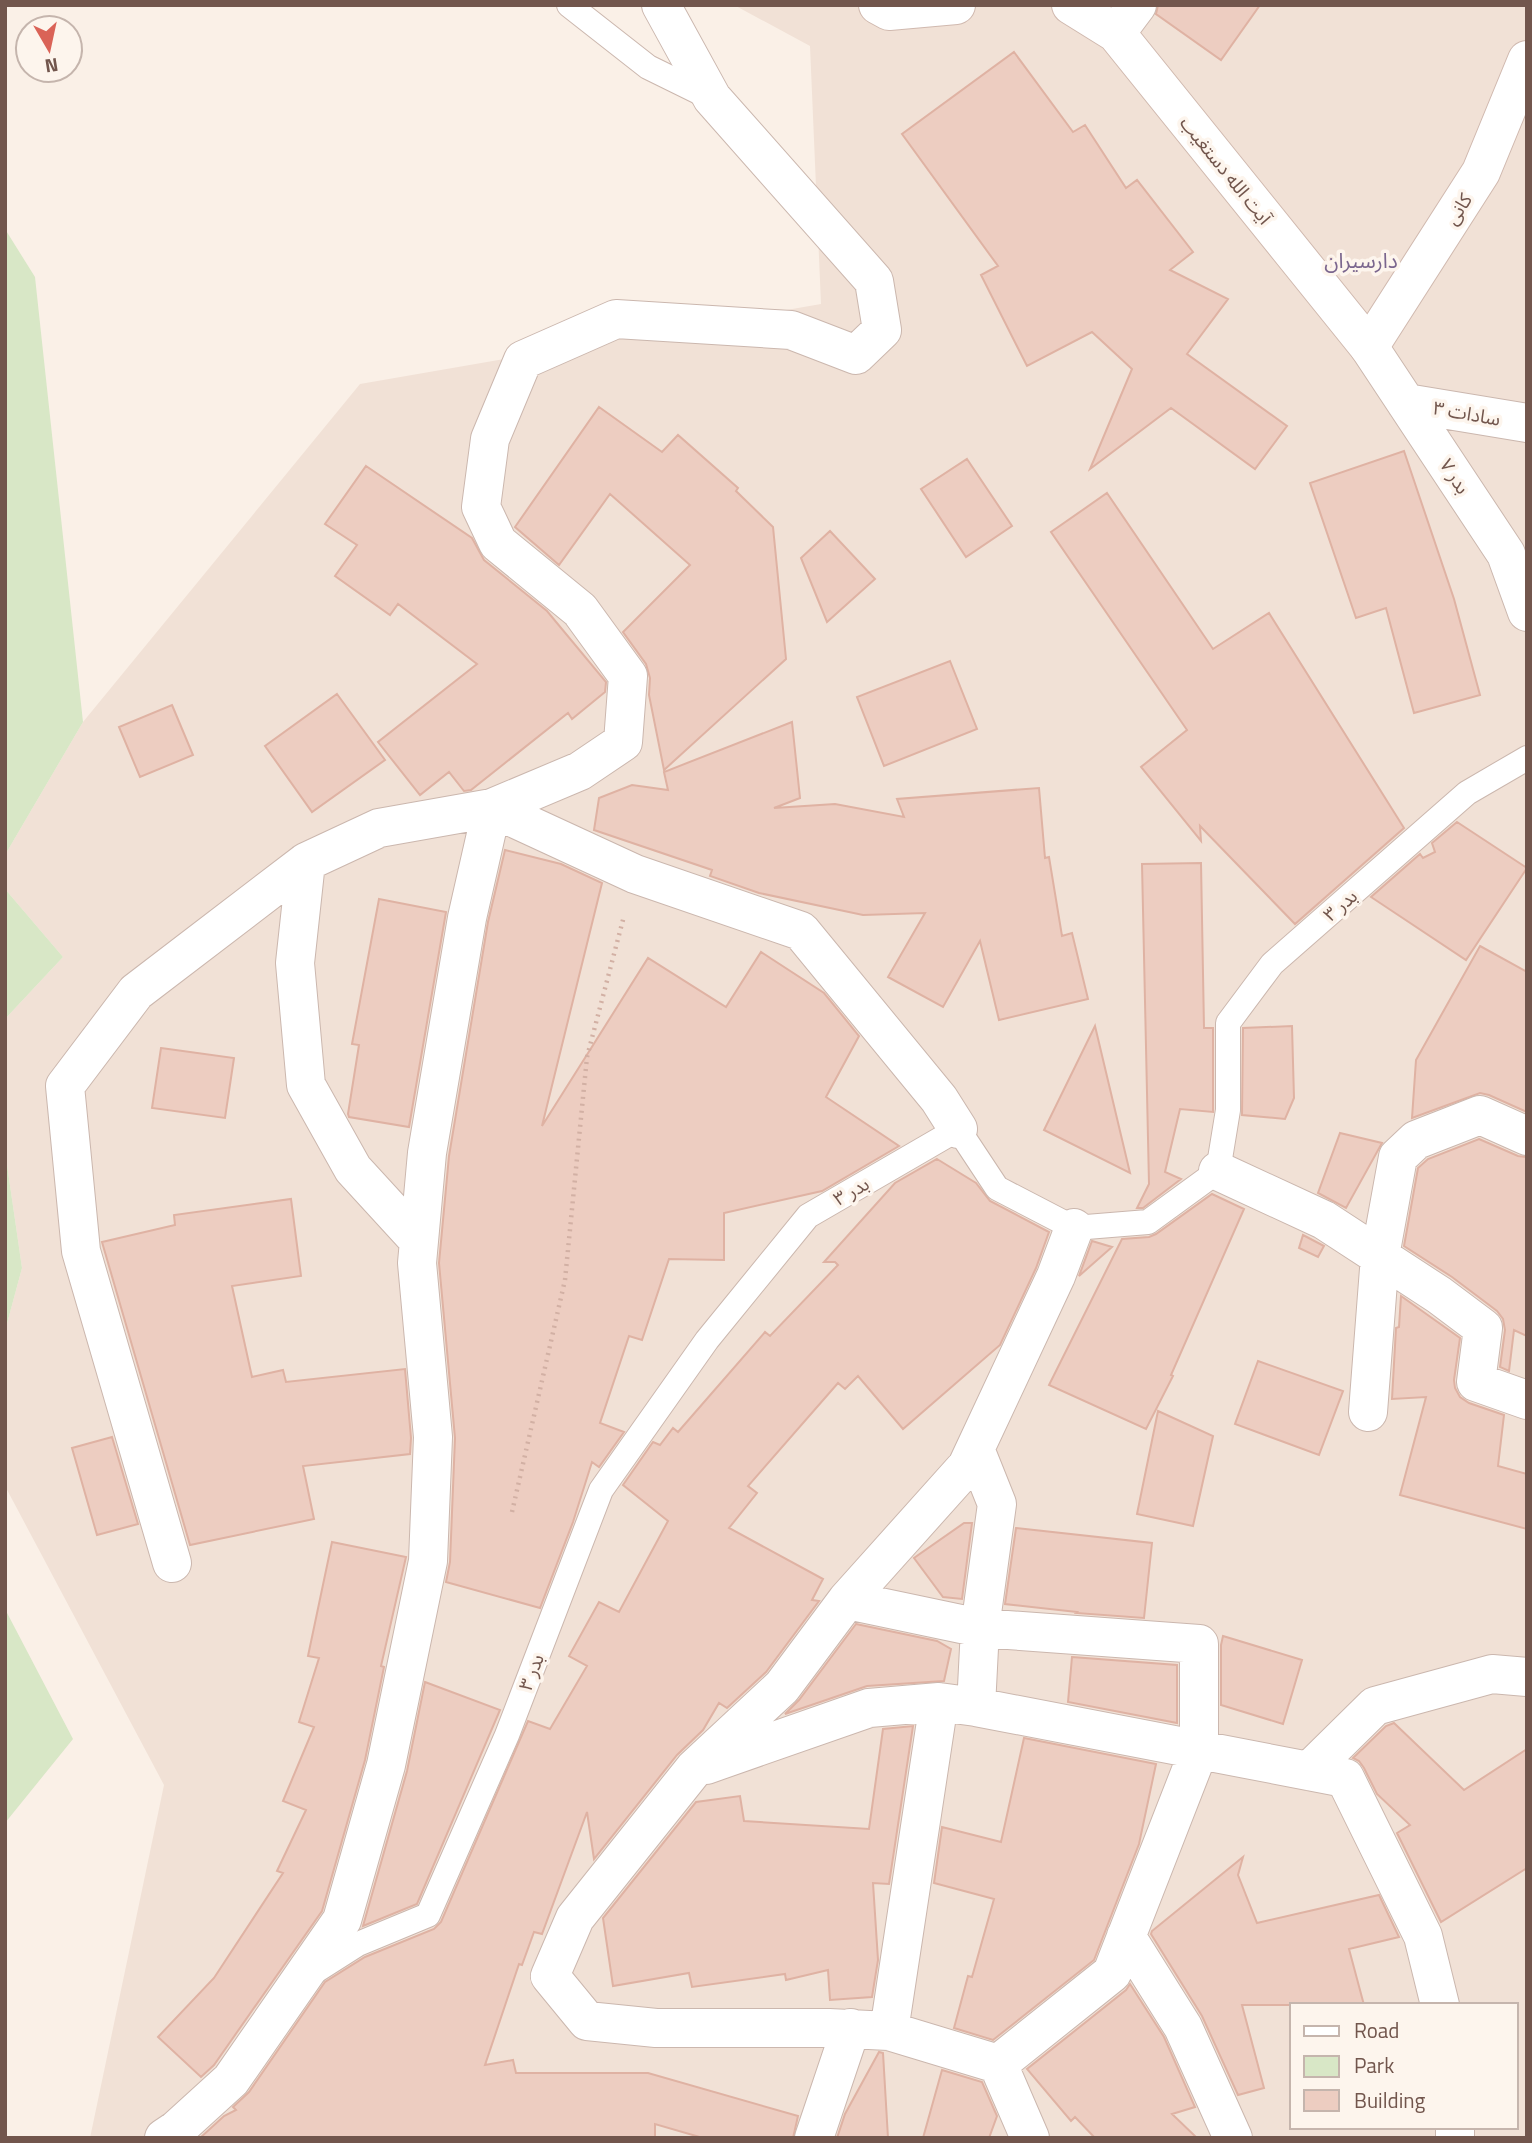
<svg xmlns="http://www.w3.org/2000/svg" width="1532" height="2143" viewBox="0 0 1532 2143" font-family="'Titillium Web','Noto Sans Arabic',sans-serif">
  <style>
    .residential { fill: #f1e1d6; fill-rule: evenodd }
    .green { fill: #d8e7c6 }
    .building { fill: #edcdc1; stroke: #dfb2a3; stroke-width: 2 }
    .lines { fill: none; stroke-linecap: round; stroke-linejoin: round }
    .lane-casing { stroke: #cbb7ae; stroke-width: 26 }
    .street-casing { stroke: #cbb7ae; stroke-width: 40 }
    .secondary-casing { stroke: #d0b9af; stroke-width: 40 }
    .path { stroke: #d2b0a4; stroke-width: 4.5; stroke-dasharray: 2 5; stroke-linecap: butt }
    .lane { stroke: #fff; stroke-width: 24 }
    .street { stroke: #fff; stroke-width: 38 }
    .secondary { stroke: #fff; stroke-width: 38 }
    .labels { text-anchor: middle; stroke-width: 7; stroke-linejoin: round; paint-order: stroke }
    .street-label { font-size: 19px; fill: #72564d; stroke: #fdf5ed }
    .neighbourhood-label { font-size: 21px; fill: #7b668e; stroke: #fdf5ed }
  </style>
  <rect width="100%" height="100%" fill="#faf0e7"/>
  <path class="residential" d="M 734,5 L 1527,5 L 1527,2138 L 90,2138 L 164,1785 L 5,1486 L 5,1331 L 22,1268 L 5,1151 L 5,1019 L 63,957 L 5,889 L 5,855 L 83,722 L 360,384 L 821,304 L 810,46 ZM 1292,2005 L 1516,2005 L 1516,2127 L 1292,2127 Z"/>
  <path class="green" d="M 5,229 L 35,277 L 83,722 L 5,855 Z
    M 5,889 L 63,957 L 5,1019 Z
    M 5,1151 L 22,1268 L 5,1331 Z
    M 5,1609 L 73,1739 L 5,1823 Z"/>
  <path class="building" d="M 1158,5 L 1260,5 L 1221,60 L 1156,14 Z
    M 1014,52 L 1073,132 L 1085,125 L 1126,188 L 1137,180 L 1193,252 L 1170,270 L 1228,299 L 1187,354 L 1287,426 L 1255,469 L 1171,408 L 1090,469 L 1132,369 L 1092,332 L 1027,366 L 981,275 L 998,266 L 902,134 Z
    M 599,407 L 662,452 L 678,435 L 738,488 L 736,491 L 773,527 L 786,659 L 664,770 L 649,695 L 650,678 L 646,664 L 623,632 L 690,565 L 610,494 L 559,565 L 515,527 Z
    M 1404,451 L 1454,599 L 1480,695 L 1414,713 L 1386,608 L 1356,618 L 1310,483 Z
    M 967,459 L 1012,526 L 966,557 L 921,489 Z
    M 366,466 L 472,538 L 484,560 L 547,611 L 606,682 L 605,692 L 572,719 L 568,713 L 471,790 L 464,791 L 449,772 L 420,795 L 378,742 L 477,664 L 398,604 L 390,615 L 335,576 L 357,545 L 325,524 Z
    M 1107,493 L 1213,649 L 1269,613 L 1404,828 L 1295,924 L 1200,826 L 1201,841 L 1141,767 L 1187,730 L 1051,532 Z
    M 830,531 L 875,579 L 827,622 L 801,558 Z
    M 950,661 L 977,729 L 884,766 L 857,697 Z
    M 337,694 L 385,760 L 312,812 L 265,746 Z
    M 172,705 L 193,755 L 140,777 L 119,727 Z
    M 792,722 L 800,798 L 774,808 L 835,804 L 904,817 L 897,799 L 1039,788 L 1045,858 L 1049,857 L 1062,936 L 1072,933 L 1088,999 L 999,1020 L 980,941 L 943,1007 L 888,977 L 925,913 L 863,915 L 759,893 L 710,876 L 712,870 L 594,830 L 599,798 L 632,785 L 668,790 L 664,772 Z
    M 1457,822 L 1527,868 L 1466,960 L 1371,897 L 1420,854 L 1423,858 L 1435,852 L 1432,843 Z
    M 505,850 L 561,864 L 602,883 L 542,1126 L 648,958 L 726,1007 L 761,952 L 824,993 L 859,1036 L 826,1097 L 899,1146 L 822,1191 L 724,1213 L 724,1260 L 669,1259 L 642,1340 L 629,1336 L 600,1423 L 624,1432 L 599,1467 L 592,1462 L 573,1522 L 540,1608 L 446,1582 L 450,1562 L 455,1438 L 439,1263 L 449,1156 L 488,922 Z
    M 1201,863 L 1204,1028 L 1213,1028 L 1213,1112 L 1180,1109 L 1165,1172 L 1181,1179 L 1143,1208 L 1137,1208 L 1149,1184 L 1142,864 Z
    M 379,899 L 446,912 L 409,1127 L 349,1117 L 348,1114 L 359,1045 L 352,1044 Z
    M 1480,946 L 1527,972 L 1527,1112 L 1489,1095 L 1480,1093 L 1412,1118 L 1416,1060 Z
    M 1095,1026 L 1130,1173 L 1044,1130 Z
    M 1292,1026 L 1294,1098 L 1285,1119 L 1242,1115 L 1243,1028 Z
    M 161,1048 L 234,1058 L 225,1118 L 152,1108 Z
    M 1340,1133 L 1382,1143 L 1346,1208 L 1318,1193 Z
    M 1479,1139 L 1518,1156 L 1527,1157 L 1527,1336 L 1514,1330 L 1509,1371 L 1500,1367 L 1505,1330 L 1503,1319 L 1497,1311 L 1452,1277 L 1404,1246 L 1418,1168 L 1428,1159 Z
    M 937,1159 L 976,1183 L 990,1201 L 1049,1232 L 1036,1268 L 1000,1345 L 903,1429 L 858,1376 L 845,1389 L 838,1383 L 748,1486 L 757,1493 L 729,1528 L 823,1579 L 812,1600 L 819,1601 L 766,1672 L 727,1708 L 719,1703 L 703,1730 L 677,1755 L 594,1859 L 587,1812 L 542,1934 L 534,1932 L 522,1965 L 519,1964 L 485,2065 L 513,2060 L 516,2073 L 648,2073 L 798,2116 L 793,2138 L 703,2138 L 655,2124 L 655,2138 L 200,2138 L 224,2116 L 236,2110 L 233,2107 L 249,2092 L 325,1982 L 365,1957 L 434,1929 L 441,1922 L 528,1721 L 550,1729 L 587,1666 L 569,1656 L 599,1602 L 619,1612 L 668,1521 L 623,1485 L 653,1442 L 660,1445 L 673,1428 L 678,1432 L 765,1332 L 770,1336 L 838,1265 L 835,1262 L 824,1262 L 895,1183 Z
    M 1212,1194 L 1244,1209 L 1171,1375 L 1173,1376 L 1146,1429 L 1049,1385 L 1122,1239 L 1149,1237 L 1156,1234 Z
    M 291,1199 L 301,1276 L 232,1286 L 252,1377 L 283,1370 L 286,1382 L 405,1369 L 411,1438 L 410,1454 L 303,1466 L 314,1519 L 190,1545 L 102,1242 L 175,1225 L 174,1215 Z
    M 1303,1235 L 1324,1246 L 1318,1257 L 1299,1248 Z
    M 1092,1241 L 1112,1247 L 1079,1276 Z
    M 1401,1296 L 1460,1338 L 1454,1380 L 1455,1388 L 1460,1397 L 1469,1403 L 1504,1415 L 1498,1466 L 1527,1474 L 1527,1529 L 1400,1495 L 1426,1397 L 1392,1399 L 1396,1328 L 1399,1327 Z
    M 1258,1361 L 1343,1391 L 1319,1455 L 1235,1424 Z
    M 1158,1411 L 1213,1436 L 1193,1526 L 1137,1514 Z
    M 112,1437 L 138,1524 L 97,1535 L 72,1448 Z
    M 964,1523 L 972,1523 L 962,1599 L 943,1597 L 914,1558 Z
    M 1016,1528 L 1152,1543 L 1144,1618 L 1076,1613 L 1077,1612 L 1005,1604 Z
    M 332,1542 L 406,1557 L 381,1666 L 384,1667 L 365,1760 L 322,1911 L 214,2065 L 201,2077 L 158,2037 L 214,1978 L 283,1873 L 277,1871 L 306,1810 L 283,1801 L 314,1727 L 299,1722 L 319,1658 L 308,1656 Z
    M 856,1624 L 937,1641 L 951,1649 L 944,1681 L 867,1686 L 785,1714 L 799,1700 Z
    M 1223,1636 L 1302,1660 L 1283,1724 L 1221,1705 L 1221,1645 Z
    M 1072,1657 L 1177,1665 L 1177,1723 L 1068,1702 Z
    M 425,1682 L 500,1710 L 417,1904 L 363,1926 L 407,1771 Z
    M 1394,1723 L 1464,1790 L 1527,1749 L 1527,1868 L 1441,1922 L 1397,1833 L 1410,1825 L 1377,1794 L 1364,1768 L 1359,1761 L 1353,1758 L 1386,1726 Z
    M 913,1726 L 889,1884 L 873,1883 L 878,1960 L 872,1997 L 830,2000 L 828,1970 L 786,1980 L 785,1974 L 692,1987 L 689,1973 L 613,1986 L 603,1918 L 696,1802 L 740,1796 L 744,1821 L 869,1829 L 883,1729 Z
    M 1024,1738 L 1156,1764 L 1139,1844 L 1094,1960 L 993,2040 L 954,2028 L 968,1976 L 972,1977 L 994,1899 L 934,1883 L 942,1827 L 1001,1842 Z
    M 1243,1857 L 1238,1875 L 1257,1923 L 1379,1895 L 1399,1937 L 1349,1949 L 1364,2005 L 1242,2005 L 1264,2088 L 1238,2095 L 1202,2016 L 1151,1934 L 1152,1931 Z
    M 1130,1984 L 1164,2037 L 1195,2107 L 1172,2114 L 1197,2138 L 1095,2138 L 1075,2117 L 1071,2121 L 1027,2069 L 1126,1990 Z
    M 879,2052 L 883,2053 L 888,2138 L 837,2138 L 845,2114 Z
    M 942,2070 L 982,2082 L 997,2116 L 989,2138 L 923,2138 Z"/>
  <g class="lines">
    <g class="lane-casing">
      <path id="lane" d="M 569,5 L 648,67 L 711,98
        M 314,1972 L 358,1944 L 428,1915 L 507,1735 L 601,1490 L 707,1340 L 808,1216 L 958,1129 L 997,1188 L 1074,1228 L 1148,1222 L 1218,1171 L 1228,1110 L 1228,1023 L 1272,964 L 1467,793 L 1527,758"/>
    </g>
    <g class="street-casing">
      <path id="street" d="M 1116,33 L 1137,5
        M 1369,347 L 1506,554 L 1527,612
        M 1406,403 L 1527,423
        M 1218,1171 L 1324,1220 L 1439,1295 L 1483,1328 L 1476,1382 L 1527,1400
        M 419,1241 L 353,1169 L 306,1085 L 295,963 L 306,862 L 379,828 L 492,808 L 635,874 L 801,931 L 939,1099 L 958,1129
        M 1368,1412 L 1380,1256 L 1398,1157 L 1416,1140 L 1480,1115 L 1527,1136
        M 975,1449 L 997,1504 L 980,1628 L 976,1707
        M 172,1563 L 81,1251 L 65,1086 L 136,992 L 306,862
        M 847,1600 L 980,1628 L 1199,1644 L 1199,1750 L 1112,1973 L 998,2064
        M 706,1765 L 869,1708 L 939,1702 L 976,1707 L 1345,1778 L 1423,1936 L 1440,2005
        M 1309,1771 L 1375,1706 L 1492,1674 L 1527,1677
        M 1126,1936 L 1183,2027 L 1233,2138
        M 889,2031 L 939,1702
        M 1455,2127 L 1455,2138
        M 164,2138 L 176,2130 L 231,2080 L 342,1920 L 386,1765 L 428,1561 L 433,1437 L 417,1263 L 427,1153 L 467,918 L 492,808 L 580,771 L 623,742 L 628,676 L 580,610 L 498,543 L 481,507 L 490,439 L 523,360 L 616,319 L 791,330 L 856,355 L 882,330 L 874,281 L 712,98 L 661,5
        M 814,2138 L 851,2028
        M 1030,2138 L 998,2064 L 889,2031 L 829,2028 L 656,2028 L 587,2021 L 550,1976 L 575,1918 L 694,1769 L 782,1687 L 847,1600 L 967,1466 L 1056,1276 L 1074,1228"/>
    </g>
    <g class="secondary-casing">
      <path id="secondary" d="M 878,5 L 889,11 L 956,5
        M 1071,5 L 1116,33 L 1369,347 L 1481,172 L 1527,60"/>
    </g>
    <path class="path" d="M 512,1512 L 565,1280 L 587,1057 L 624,916"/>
    <use href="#lane" class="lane"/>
    <use href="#street" class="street"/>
    <use href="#secondary" class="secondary"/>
  </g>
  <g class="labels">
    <g class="street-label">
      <text transform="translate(1226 170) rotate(51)" y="7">آیت الله دستغیب</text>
      <text transform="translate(1458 209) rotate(-57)" y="7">کانی</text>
      <text transform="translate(1467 413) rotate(10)" y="7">سادات ۳</text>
      <text transform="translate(1455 476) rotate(57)" y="7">بدر ۷</text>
      <text transform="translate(1340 905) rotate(-41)" y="7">بدر ۳</text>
      <text transform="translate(851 1191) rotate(-30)" y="7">بدر ۳</text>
      <text transform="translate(531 1672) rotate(-69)" y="7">بدر ۳</text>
    </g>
    <g class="neighbourhood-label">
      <text x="1361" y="268">دارسیران</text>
    </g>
  </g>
  <rect width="1532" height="2143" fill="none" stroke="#72564d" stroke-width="14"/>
  <rect x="1290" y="2003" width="228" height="126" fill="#fdf5ed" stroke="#c5b5ad" stroke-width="2"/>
  <rect x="1304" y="2026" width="35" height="10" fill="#ffffff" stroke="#c5b5ad" stroke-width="2"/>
  <text x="1354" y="2038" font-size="21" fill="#72564d">Road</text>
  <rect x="1304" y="2056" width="35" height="21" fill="#d8e7c6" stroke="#c5b5ad" stroke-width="2"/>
  <text x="1354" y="2073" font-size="21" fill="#72564d">Park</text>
  <rect x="1304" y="2090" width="35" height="21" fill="#edcdc1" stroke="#c5b5ad" stroke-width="2"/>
  <text x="1354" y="2108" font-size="21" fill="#72564d">Building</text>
  <g transform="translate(49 49) rotate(171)"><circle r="33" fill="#fdf5ed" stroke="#c5b5ad" stroke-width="2"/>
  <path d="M0-5L12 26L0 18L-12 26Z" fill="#da6357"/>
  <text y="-10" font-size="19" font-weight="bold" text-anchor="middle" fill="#72564d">N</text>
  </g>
</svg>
